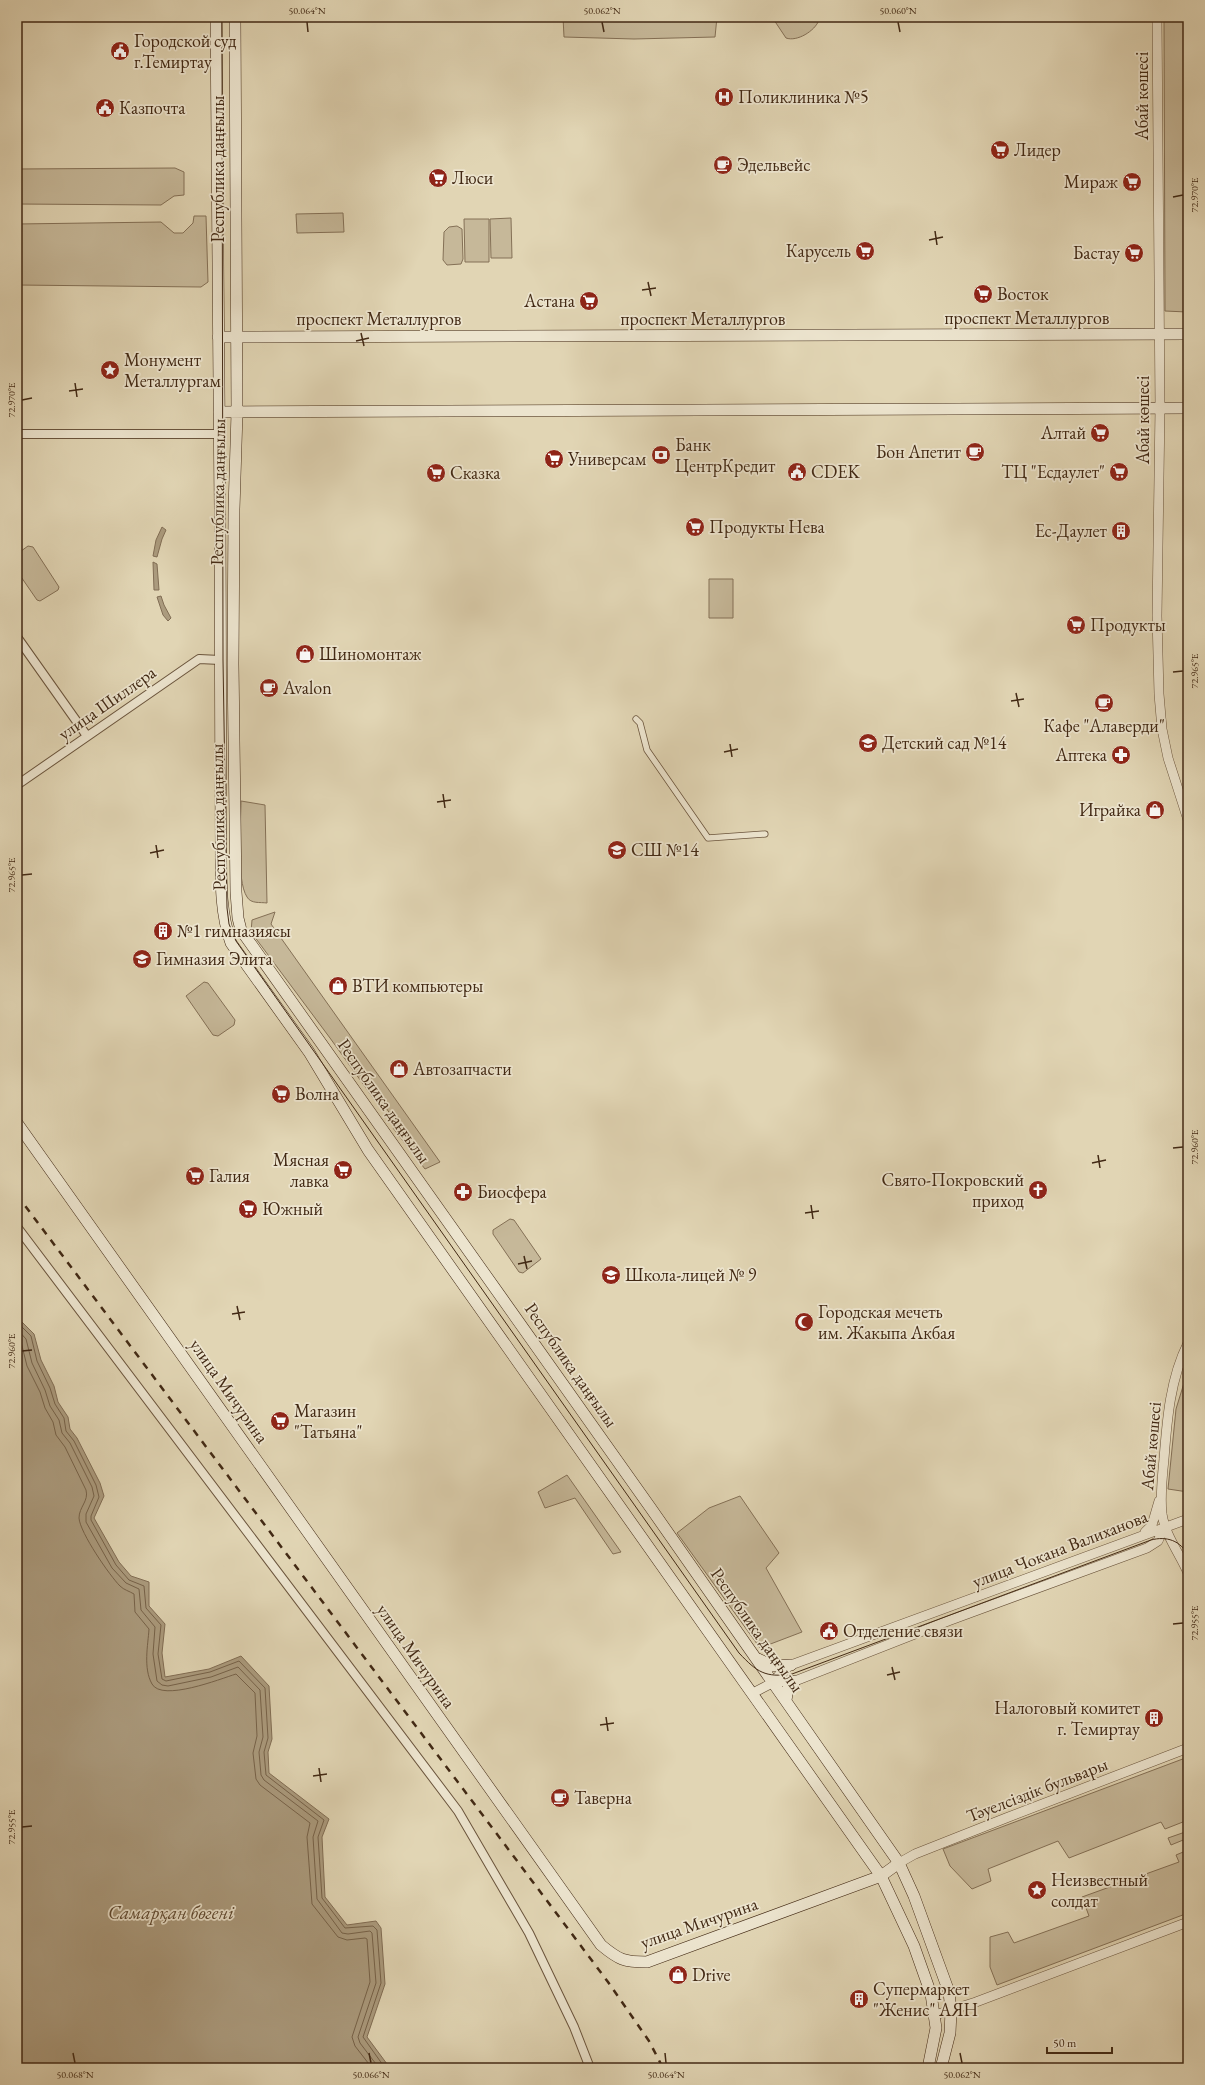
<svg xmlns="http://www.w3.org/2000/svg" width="1205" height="2085" viewBox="0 0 1205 2085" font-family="'EB Garamond',serif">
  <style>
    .green { fill: #c6b899; stroke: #847056 }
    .water { fill: #ab9b7e; stroke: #816d54 }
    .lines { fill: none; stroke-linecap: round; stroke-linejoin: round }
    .shore { stroke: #766249; stroke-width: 1 }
    .pedestrian-casing { stroke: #6a543c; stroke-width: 7 }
    .minor-casing { stroke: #6a543c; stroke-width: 10 }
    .tertiary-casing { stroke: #6a543c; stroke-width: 10 }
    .secondary-casing { stroke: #422914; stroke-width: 12 }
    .pedestrian { stroke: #ece4ce; stroke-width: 5.5 }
    .minor { stroke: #ece4ce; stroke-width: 8 }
    .tertiary { stroke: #ece4ce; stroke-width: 9 }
    .secondary { stroke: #ece4ce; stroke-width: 11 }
    .tram { stroke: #422914; stroke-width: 1 }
    .rail { stroke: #422914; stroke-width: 2.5; stroke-dasharray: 7 7; stroke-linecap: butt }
    .ticks { fill: none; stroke: #422914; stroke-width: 1.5 }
    .labels { text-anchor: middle; stroke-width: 3.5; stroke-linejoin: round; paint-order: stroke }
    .poi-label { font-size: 18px; fill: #422914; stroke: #ece4ce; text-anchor: start }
    .street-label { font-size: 18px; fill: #422914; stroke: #ece4ce }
    .water-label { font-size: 19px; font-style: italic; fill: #5c462e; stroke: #ece4ce }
    .neatline { fill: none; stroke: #422914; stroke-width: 1.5 }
    .ticks-label { font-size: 10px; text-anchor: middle; fill: #422914 }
  </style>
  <rect width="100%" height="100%" fill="#e1d5b4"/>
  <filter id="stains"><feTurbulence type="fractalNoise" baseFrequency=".005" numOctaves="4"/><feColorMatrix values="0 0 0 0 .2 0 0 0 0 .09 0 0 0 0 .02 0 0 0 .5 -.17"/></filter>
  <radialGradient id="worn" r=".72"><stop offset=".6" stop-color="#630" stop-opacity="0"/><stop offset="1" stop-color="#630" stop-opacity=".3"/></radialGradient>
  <path class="green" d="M 563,17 L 717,17 L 715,37 L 634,39 L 564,37 Z
    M 772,17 L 818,17 L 819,20 C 815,31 797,42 786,38 Z
    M 1164,17 L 1186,17 L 1187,312 L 1165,311 Z
    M 175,168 L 184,172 L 184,195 L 174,196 L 161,205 L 17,204 L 17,169 Z
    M 343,213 L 344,232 L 297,233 L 296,214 Z
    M 194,216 L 206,216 L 208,282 L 201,287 L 17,285 L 17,224 L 161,222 L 174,233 L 183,233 L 193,223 Z
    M 511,218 L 512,258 L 491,258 L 490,219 Z
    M 464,219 L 489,219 L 489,262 L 465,262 Z
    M 457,226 L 462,229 L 463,259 L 461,264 L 447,265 L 443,260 L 444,232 L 449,227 Z
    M 28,546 L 33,547 L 59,587 L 58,590 L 40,601 L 37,600 L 17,571 L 17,554 Z
    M 709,579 L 733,579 L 733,618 L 709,618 Z
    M 241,801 L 265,805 L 267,903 C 260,902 251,904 247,897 C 236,880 241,823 241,801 Z
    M 275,912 L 271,924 L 440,1162 L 425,1169 L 393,1128 L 397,1124 L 380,1099 L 376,1102 L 330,1038 L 251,932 L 252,920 Z
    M 204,982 L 208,983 L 235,1020 L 234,1025 L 218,1036 L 213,1035 L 186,996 Z
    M 510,1219 L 514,1220 L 541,1259 L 523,1273 L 519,1272 L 493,1234 L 493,1230 Z
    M 1188,1370 L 1188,1492 L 1168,1489 L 1176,1409 Z
    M 567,1475 L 621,1552 L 613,1554 L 575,1498 L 545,1508 L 538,1492 Z
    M 740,1496 L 779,1553 L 766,1568 L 802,1632 L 760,1648 L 677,1533 L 709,1508 Z
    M 1188,1757 L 1188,1820 L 1165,1829 L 1161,1822 L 1069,1858 L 1058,1841 L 988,1869 L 991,1881 L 972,1889 L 950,1866 L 943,1849 Z
    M 1188,1831 L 1188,1838 L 1171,1845 L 1168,1838 Z
    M 1188,1850 L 1188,1913 L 997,1985 L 990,1967 L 990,1937 L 1008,1932 L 1014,1943 L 1089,1916 L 1082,1897 L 1179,1862 L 1176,1855 Z"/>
  <path class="water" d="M 162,527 L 166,530 L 162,539 L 157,557 L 153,556 L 156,540 Z
    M 153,562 L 157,564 L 159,590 L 154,590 Z
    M 161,596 L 164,605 L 171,618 L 168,621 L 163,615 L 157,597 Z
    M 17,1317 L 34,1334 L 41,1360 L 54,1386 L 58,1402 L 68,1417 L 70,1429 L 77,1438 L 100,1483 L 104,1496 L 94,1518 L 119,1562 L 131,1576 L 149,1582 L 149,1606 L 165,1624 L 162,1653 L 165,1677 L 209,1669 L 241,1656 L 269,1686 L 272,1739 L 268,1752 L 269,1773 L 329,1819 L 322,1837 L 325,1897 L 347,1925 L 376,1921 L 381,1928 L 385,1984 L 367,2037 L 390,2068 L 17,2068 Z"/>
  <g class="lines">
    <path class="shore" d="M 17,1322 L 31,1336 L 37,1361 L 50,1388 L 55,1404 L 64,1418 L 66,1431 L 74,1441 L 96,1485 L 99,1497 L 91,1516 L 91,1520 L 116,1565 L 129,1580 L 144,1586 L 146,1608 L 161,1625 L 158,1654 L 162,1679 L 166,1681 L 210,1672 L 239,1661 L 265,1688 L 268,1738 L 264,1752 L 266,1775 L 324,1820 L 318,1837 L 322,1898 L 345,1928 L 373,1926 L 377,1930 L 381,1983 L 363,2037 L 385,2068
      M 17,1329 L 26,1339 L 32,1363 L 45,1390 L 50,1406 L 59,1420 L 62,1433 L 70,1443 L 92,1487 L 94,1496 L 86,1514 L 86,1522 L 112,1568 L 126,1583 L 139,1589 L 141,1610 L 155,1627 L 153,1654 L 157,1681 L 162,1685 L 168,1686 L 211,1677 L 238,1667 L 260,1690 L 263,1737 L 259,1752 L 261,1775 L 264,1780 L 318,1821 L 313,1837 L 317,1899 L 342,1933 L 348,1934 L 370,1931 L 372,1933 L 376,1983 L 358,2037 L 360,2043 L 379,2068
      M 17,1337 L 21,1342 L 27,1366 L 40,1392 L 45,1408 L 53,1422 L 56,1435 L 65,1447 L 86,1490 C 89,1501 79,1507 79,1518 C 80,1533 110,1576 120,1586 C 124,1590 129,1591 134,1594 L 135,1612 L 149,1629 C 148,1645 143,1668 152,1684 C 162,1702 220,1679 236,1674 L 255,1693 L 257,1736 L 253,1753 L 256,1779 L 260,1785 L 310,1823 L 307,1837 L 312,1904 L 338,1937 L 347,1940 L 365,1938 L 367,1939 L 370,1982 L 352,2037 L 355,2046 L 372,2068"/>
    <g class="pedestrian-casing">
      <path id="pedestrian" d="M 636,719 L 640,723 L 647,750 L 708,838 L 765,834"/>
    </g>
    <g class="minor-casing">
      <path id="minor" d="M 17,434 L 219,434
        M 17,637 L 87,736
        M 17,785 L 199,659 L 220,660
        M 17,1227 L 458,1811 L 529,1933 L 574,2027 L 590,2068"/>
    </g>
    <g class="tertiary-casing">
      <path id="tertiary" d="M 1157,17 L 1160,408 L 1157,616 L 1159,694 L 1162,729 L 1168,758 L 1188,820
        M 1188,1343 C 1170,1379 1167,1420 1164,1459 C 1162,1478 1160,1496 1162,1514 C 1165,1535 1180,1554 1188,1573
        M 1145,1532 L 1152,1525 L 1159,1501
        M 774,1682 L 782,1671 L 791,1665 L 1188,1519
        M 753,1693 L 774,1682 L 795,1681 L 948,1621 L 1147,1548 L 1158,1541 L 1165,1526
        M 899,1863 L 915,1854 L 1006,1818 L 1188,1748
        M 935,2015 L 976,2002 L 1188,1922"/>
    </g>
    <g class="secondary-casing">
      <path id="secondary" d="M 216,17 L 220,508 L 221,847 C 221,880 220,912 231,943 L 309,1052 L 368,1150 L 881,1876 L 914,1946 L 931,1994 L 936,2028 L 928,2068
        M 235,17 L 237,413 L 234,509 L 233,664 L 236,892 L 238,918 L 241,930 L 650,1507 L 899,1863 L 914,1896 L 949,1992 L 951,2011 L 950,2033 L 941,2068
        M 218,337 L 1188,334
        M 219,412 L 1188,408
        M 17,1123 L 601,1945 C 619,1960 624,1962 647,1962 L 881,1876 L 899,1863
        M 758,1659 L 773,1666 L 791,1665
        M 786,1700 L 788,1688 L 795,1681"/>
    </g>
    <use href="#pedestrian" class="pedestrian"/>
    <use href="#minor" class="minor"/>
    <use href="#tertiary" class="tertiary"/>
    <use href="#secondary" class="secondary"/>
    <path class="tram" d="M 222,17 L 223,660 L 227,908 L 229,924 L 236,941 L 739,1653 C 757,1672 765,1678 792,1674 L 1151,1540 C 1166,1536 1181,1540 1188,1556"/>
    <path class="rail" d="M 17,1195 L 608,1982 L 649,2041 L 663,2068"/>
  </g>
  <path class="ticks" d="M 307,22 L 308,32M 602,22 L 604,32M 898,22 L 900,32M 1173,197 L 1183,195M 935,231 L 937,245M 929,240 L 943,237M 648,282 L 651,296M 642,290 L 656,288M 361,333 L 364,346M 356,341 L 369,338M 75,383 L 77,397M 69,391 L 83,389M 22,400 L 32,398M 1173,672 L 1183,671M 1016,693 L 1019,707M 1011,701 L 1024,699M 730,744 L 732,757M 724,752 L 738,749M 443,794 L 445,808M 437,802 L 451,800M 156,845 L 158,858M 150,853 L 164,850M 22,875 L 32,874M 1173,1148 L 1183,1147M 1098,1155 L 1100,1168M 1092,1163 L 1106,1160M 811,1205 L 813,1219M 805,1213 L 819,1211M 524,1256 L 527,1269M 518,1264 L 532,1261M 237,1306 L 240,1320M 232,1314 L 245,1312M 22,1351 L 32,1350M 1173,1624 L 1183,1623M 892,1667 L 895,1680M 887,1675 L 900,1672M 606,1717 L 608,1731M 600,1725 L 614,1723M 319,1768 L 321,1782M 313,1776 L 327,1774M 22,1827 L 32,1826M 73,2053 L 75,2063M 369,2053 L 371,2063M 665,2053 L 666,2063M 960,2053 L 962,2063"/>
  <defs>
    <g id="civic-disc" transform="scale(1)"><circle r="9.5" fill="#8f2418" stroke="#ece4ce"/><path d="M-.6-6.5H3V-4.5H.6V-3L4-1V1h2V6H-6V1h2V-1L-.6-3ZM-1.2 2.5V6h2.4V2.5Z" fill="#fff"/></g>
    <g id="hospital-disc" transform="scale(1)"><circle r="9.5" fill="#8f2418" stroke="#ece4ce"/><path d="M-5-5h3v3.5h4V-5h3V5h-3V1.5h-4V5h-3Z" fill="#fff"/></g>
    <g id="supermarket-disc" transform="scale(1)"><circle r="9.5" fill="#8f2418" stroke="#ece4ce"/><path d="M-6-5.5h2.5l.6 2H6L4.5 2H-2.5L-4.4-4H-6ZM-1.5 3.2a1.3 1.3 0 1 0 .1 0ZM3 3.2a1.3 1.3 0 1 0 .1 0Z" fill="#fff"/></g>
    <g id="cafe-disc" transform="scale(1)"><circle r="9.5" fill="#8f2418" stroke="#ece4ce"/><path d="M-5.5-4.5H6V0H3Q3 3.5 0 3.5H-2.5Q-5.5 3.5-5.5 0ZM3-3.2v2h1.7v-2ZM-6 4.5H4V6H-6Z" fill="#fff"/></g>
    <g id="sight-disc" transform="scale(1)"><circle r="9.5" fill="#8f2418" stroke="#ece4ce"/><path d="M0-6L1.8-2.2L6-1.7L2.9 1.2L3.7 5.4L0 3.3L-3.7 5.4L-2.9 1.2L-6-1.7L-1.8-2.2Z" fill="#fff"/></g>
    <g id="bank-disc" transform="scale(1)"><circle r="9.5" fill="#8f2418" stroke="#ece4ce"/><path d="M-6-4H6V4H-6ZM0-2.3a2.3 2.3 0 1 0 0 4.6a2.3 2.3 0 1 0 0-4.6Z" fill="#fff"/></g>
    <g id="building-disc" transform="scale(1)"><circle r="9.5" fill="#8f2418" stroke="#ece4ce"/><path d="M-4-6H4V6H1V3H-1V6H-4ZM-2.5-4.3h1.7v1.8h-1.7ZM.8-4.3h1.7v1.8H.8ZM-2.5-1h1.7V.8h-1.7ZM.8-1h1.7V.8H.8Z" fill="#fff"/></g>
    <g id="shop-disc" transform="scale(1)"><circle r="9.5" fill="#8f2418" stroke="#ece4ce"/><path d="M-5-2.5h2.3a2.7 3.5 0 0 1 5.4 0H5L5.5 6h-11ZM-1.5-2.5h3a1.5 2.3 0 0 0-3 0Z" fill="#fff"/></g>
    <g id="school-disc" transform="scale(1)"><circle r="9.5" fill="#8f2418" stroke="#ece4ce"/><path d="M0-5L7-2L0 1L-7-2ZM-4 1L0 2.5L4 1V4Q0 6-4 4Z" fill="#fff"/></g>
    <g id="pharmacy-disc" transform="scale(1)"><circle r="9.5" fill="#8f2418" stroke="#ece4ce"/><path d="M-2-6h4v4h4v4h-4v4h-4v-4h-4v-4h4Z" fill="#fff"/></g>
    <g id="church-disc" transform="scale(1)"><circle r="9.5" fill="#8f2418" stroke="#ece4ce"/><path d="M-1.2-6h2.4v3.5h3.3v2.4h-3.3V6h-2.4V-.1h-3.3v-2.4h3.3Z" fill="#fff"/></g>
    <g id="mosque-disc" transform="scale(1)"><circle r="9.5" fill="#8f2418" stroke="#ece4ce"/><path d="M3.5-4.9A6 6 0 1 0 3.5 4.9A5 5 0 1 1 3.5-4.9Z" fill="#fff"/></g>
  </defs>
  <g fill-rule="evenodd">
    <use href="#civic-disc" x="120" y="51"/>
    <use href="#hospital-disc" x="724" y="97"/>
    <use href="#civic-disc" x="105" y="108"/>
    <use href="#supermarket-disc" x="1000" y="150"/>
    <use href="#cafe-disc" x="723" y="165"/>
    <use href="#supermarket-disc" x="438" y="178"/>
    <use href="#supermarket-disc" x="1132" y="182"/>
    <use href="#supermarket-disc" x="865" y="251"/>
    <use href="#supermarket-disc" x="1134" y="253"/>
    <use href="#supermarket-disc" x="983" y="294"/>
    <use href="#supermarket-disc" x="589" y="301"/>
    <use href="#sight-disc" x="110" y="370"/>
    <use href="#supermarket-disc" x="1100" y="433"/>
    <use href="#cafe-disc" x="975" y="452"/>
    <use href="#bank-disc" x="661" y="455"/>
    <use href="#supermarket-disc" x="554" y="459"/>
    <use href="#civic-disc" x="797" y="472"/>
    <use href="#supermarket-disc" x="1119" y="472"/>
    <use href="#supermarket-disc" x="436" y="473"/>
    <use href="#supermarket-disc" x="695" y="527"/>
    <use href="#building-disc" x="1121" y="531"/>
    <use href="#supermarket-disc" x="1076" y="625"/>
    <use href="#shop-disc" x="305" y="654"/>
    <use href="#cafe-disc" x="269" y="688"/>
    <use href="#cafe-disc" x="1104" y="703"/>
    <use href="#school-disc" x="868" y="743"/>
    <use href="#pharmacy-disc" x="1121" y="755"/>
    <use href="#shop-disc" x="1155" y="810"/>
    <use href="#school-disc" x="617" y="850"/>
    <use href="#building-disc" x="163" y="931"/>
    <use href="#school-disc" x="142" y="959"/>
    <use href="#shop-disc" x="338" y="986"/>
    <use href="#shop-disc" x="399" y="1069"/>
    <use href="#supermarket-disc" x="281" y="1094"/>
    <use href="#supermarket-disc" x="343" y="1170"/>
    <use href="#supermarket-disc" x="195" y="1176"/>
    <use href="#church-disc" x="1038" y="1190"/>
    <use href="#pharmacy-disc" x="463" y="1192"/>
    <use href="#supermarket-disc" x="248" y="1209"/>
    <use href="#school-disc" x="611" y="1275"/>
    <use href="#mosque-disc" x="804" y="1322"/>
    <use href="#supermarket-disc" x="280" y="1421"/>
    <use href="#civic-disc" x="829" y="1631"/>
    <use href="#building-disc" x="1154" y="1718"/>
    <use href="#cafe-disc" x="560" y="1798"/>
    <use href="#sight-disc" x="1037" y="1890"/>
    <use href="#shop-disc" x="678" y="1975"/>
    <use href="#building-disc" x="859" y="1999"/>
  </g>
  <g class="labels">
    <g class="poi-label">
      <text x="134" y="47">Городской суд<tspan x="134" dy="21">г.Темиртау</tspan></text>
      <text x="738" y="103">Поликлиника №5</text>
      <text x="119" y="114">Казпочта</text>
      <text x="1014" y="156">Лидер</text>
      <text x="737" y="171">Эдельвейс</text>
      <text x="452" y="184">Люси</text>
      <text x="1118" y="188" text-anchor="end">Мираж</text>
      <text x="851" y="257" text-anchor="end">Карусель</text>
      <text x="1120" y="259" text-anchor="end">Бастау</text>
      <text x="997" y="300">Восток</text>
      <text x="575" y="307" text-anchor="end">Астана</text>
      <text x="124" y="366">Монумент<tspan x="124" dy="21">Металлургам</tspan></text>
      <text x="1086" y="439" text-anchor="end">Алтай</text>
      <text x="675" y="451">Банк<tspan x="675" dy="21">ЦентрКредит</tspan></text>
      <text x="961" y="458" text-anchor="end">Бон Апетит</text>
      <text x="568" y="465">Универсам</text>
      <text x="811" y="478">CDEK</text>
      <text x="1105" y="478" text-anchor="end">ТЦ "Есдаулет"</text>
      <text x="450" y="479">Сказка</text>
      <text x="709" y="533">Продукты Нева</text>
      <text x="1107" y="537" text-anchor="end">Ес-Даулет</text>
      <text x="1090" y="631">Продукты</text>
      <text x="319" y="660">Шиномонтаж</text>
      <text x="283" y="694">Avalon</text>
      <text x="1104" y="732" text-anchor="middle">Кафе "Алаверди"</text>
      <text x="882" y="749">Детский сад №14</text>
      <text x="1107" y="761" text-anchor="end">Аптека</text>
      <text x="1141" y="816" text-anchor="end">Играйка</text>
      <text x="631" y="856">СШ №14</text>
      <text x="177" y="937">№1 гимназиясы</text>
      <text x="156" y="965">Гимназия Элита</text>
      <text x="352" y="992">ВТИ компьютеры</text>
      <text x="413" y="1075">Автозапчасти</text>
      <text x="295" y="1100">Волна</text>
      <text x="329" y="1166" text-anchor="end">Мясная<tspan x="329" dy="21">лавка</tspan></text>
      <text x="209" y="1182">Галия</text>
      <text x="1024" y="1186" text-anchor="end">Свято-Покровский<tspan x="1024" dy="21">приход</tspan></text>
      <text x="477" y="1198">Биосфера</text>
      <text x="262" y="1215">Южный</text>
      <text x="625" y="1281">Школа-лицей № 9</text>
      <text x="818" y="1318">Городская мечеть<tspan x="818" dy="21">им. Жакыпа Акбая</tspan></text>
      <text x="294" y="1417">Магазин<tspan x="294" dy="21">"Татьяна"</tspan></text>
      <text x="843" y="1637">Отделение связи</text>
      <text x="1140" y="1714" text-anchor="end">Налоговый комитет<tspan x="1140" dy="21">г. Темиртау</tspan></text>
      <text x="574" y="1804">Таверна</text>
      <text x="1051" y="1886">Неизвестный<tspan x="1051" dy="21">солдат</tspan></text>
      <text x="692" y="1981">Drive</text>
      <text x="873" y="1995">Супермаркет<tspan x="873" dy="21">"Женис" АЯН</tspan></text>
    </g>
    <g class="street-label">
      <text transform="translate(1142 96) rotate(-90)" y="6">Абай көшесі</text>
      <text transform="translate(218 169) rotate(-90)" y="6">Республика даңғылы</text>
      <text x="1027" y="324">проспект Металлургов</text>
      <text x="379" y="325">проспект Металлургов</text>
      <text x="703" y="325">проспект Металлургов</text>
      <text transform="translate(1143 420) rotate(-90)" y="6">Абай көшесі</text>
      <text transform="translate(218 492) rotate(-89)" y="6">Республика даңғылы</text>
      <text transform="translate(107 703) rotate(-35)" y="6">улица Шиллера</text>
      <text transform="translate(218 817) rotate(-91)" y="6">Республика даңғылы</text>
      <text transform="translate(384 1101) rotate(55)" y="6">Республика даңғылы</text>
      <text transform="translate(571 1365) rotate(55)" y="6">Республика даңғылы</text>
      <text transform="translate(229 1391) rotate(55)" y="6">улица Мичурина</text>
      <text transform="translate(1151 1446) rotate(-85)" y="6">Абай көшесі</text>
      <text transform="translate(1060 1549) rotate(-21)" y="6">улица Чокана Валиханова</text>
      <text transform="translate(757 1630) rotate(55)" y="6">Республика даңғылы</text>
      <text transform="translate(416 1656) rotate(55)" y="6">улица Мичурина</text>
      <text transform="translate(1037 1790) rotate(-21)" y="6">Тәуелсіздік бульвары</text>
      <text transform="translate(699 1923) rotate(-19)" y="6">улица Мичурина</text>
    </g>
    <g class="water-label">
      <text x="171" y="1919">Самарқан бөгені</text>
    </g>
  </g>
  <rect width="1205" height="2085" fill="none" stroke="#e1d5b4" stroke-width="44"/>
  <path d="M1047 2047v6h65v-6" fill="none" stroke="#422914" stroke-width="2"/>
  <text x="1053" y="2047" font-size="12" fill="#422914" stroke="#ece4ce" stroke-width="3" paint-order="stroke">50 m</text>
  <rect x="22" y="22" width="1161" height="2041" class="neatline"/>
  <g class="ticks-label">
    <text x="307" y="14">50.064°N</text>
    <text x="602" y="14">50.062°N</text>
    <text x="898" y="14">50.060°N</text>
    <text transform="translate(1194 195) rotate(-90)" y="4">72.970°E</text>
    <text transform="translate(11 400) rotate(-90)" y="4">72.970°E</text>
    <text transform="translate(1194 671) rotate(-90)" y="4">72.965°E</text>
    <text transform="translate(11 875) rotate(-90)" y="4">72.965°E</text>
    <text transform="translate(1194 1147) rotate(-90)" y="4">72.960°E</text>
    <text transform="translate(11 1351) rotate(-90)" y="4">72.960°E</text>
    <text transform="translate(1194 1623) rotate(-90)" y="4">72.955°E</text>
    <text transform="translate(11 1827) rotate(-90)" y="4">72.955°E</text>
    <text x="75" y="2078">50.068°N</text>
    <text x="371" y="2078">50.066°N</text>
    <text x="666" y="2078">50.064°N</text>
    <text x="962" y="2078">50.062°N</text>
  </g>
  <rect width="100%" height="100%" filter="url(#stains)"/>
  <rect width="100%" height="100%" fill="url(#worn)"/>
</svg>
